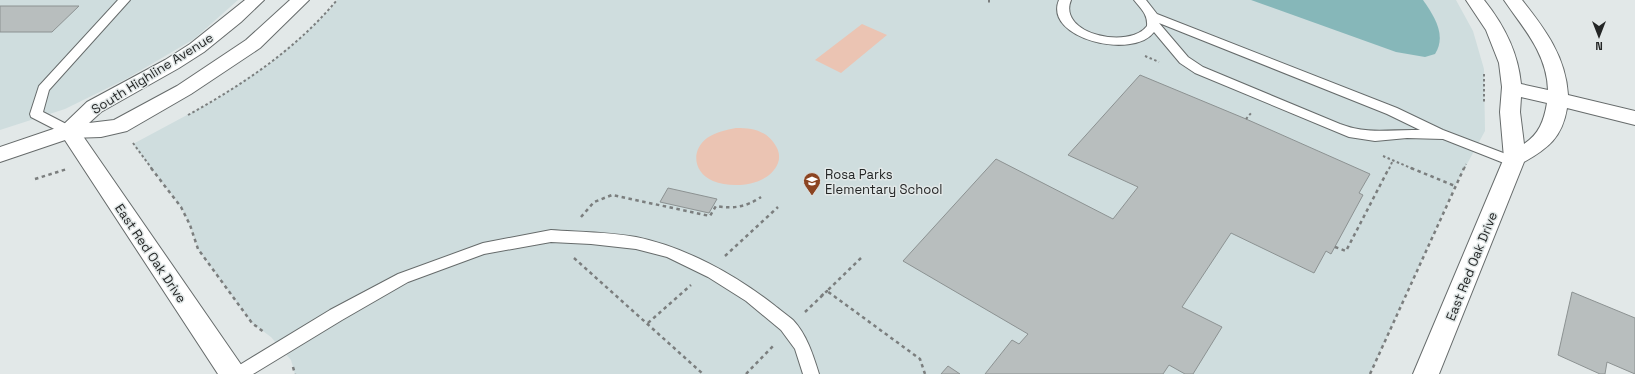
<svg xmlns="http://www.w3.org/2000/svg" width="1635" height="374" viewBox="0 0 1635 374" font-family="'Space Grotesk',sans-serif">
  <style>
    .built { fill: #cfddde }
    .green { fill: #ebc4b3 }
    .water { fill: #86b7b9 }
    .building { fill: #b8bebe; stroke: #8c9292 }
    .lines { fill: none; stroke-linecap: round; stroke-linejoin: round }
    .service-casing { stroke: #666b6b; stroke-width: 2 }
    .minor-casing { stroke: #666b6b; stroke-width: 2 }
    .tertiary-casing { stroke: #666b6b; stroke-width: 2 }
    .path-far1 { stroke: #7b7e7e; stroke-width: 2; stroke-dasharray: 2.5 2.5; stroke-linecap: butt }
    .path { stroke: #7b7e7e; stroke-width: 2.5; stroke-dasharray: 3.5 3.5; stroke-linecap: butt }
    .service { fill: #fff; fill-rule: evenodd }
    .minor { fill: #fff; fill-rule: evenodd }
    .tertiary { fill: #fff; fill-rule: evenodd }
    .labels { text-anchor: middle; stroke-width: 3; stroke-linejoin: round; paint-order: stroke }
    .street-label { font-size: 13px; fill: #242626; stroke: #e2e8e8 }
    .poi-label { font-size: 13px; fill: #242626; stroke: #e2e8e8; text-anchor: start }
  </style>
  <rect width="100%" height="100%" fill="#e2e8e8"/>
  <path class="built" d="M 0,0 L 238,0 L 194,39 L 126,79 L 65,109 L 0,130 Z
    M 337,0 L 1456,0 L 1473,31 L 1484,69 L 1485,131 L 1455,186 L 1370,374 L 295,374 L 291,360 L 271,337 L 252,323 L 198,249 L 190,225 L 181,207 L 133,144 L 215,100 L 269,64 L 304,35 L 331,8 Z"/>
  <path class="green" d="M 862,24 L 887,35 L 841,73 L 815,60 Z
    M 736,128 C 754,128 768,131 777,148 C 779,152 780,158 778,163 C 769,186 733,189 713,181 C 694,173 690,151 707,138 C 716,132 726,130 736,128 Z"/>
  <path class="water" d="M 1251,0 L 1423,0 C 1434,16 1447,35 1435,54 L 1425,57 L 1396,52 Z"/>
  <path class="building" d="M 0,6 L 79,6 L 52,32 L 0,32 Z
    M 1140,75 L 1246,119 L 1370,174 L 1359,193 L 1363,195 L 1331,254 L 1326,251 L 1314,273 L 1231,233 L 1182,307 L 1222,327 L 1193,374 L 1185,374 L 1169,365 L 1163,374 L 985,374 L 1012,340 L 1019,344 L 1028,334 L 903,261 L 996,159 L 1113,219 L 1138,187 L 1068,155 Z
    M 668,188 L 717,199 L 709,213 L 660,202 Z
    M 1572,292 L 1635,318 L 1635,374 L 1607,362 L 1605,374 L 1600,374 L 1558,355 Z
    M 948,366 L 960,374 L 941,374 Z"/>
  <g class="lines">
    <g class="service-casing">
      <path id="service" d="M 118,0 L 130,0 L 49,90 L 43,112 L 74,128 L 76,131 L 74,134 L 69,135 L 64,134 L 31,117 L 30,114 L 39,86 Z
        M 1059,0 L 1071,0 C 1057,34 1129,50 1147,26 C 1148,14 1141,9 1134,0 L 1146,0 L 1157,14 L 1397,108 L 1443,130 L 1519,159 L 1521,162 L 1519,165 L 1514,167 L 1443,139 L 1407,138 L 1375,141 L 1349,137 L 1195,73 L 1180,63 L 1154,32 C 1134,60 1043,39 1059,0 ZM 1159,23 L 1387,114 L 1420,130 C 1390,129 1369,135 1340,124 L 1203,67 L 1188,57 Z
        M 551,230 C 579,232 608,232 636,237 C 685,247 734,274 774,305 C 780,310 787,315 793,320 C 807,335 813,355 819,374 L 803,374 L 795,349 L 781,330 L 746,301 L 708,277 L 667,257 L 636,249 L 591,244 L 551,242 L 484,254 L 408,282 L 342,320 L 253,374 L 231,374 L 233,369 L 330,310 L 398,274 L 483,243 Z"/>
    </g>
    <g class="minor-casing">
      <path id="minor" d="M 1466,0 L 1484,0 C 1504,25 1518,52 1521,84 L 1548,90 C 1547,54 1524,29 1504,0 L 1522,0 C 1545,29 1566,57 1568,95 L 1635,111 L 1635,125 L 1567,108 C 1562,138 1548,148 1524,162 L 1439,374 L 1413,374 L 1504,158 L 1500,112 L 1502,87 L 1499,63 L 1486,30 ZM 1521,97 L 1547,103 C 1544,121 1539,134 1524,144 L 1520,112 Z
        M 69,124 L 76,126 L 242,366 L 246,374 L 218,374 L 59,131 L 62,126 Z"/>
    </g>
    <g class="tertiary-casing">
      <path id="tertiary" d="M 245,0 L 264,0 L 241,22 L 204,52 L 179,68 L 101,112 L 89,123 L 114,120 L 177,86 L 246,40 L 290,0 L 309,0 L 260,48 L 191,94 L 127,131 L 101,137 L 71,138 L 0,162 L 0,147 L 62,126 L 87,102 L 165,60 L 190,44 Z"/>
    </g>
    <path class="path-far1" d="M 989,0 L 989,4
      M 1145,56 L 1159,62
      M 1484,74 L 1484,103
      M 188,115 C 244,84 296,49 337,0
      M 1246,119 L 1252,112
      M 133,143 L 152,169
      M 1383,156 L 1413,169
      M 1389,169 L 1393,160
      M 1464,169 L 1466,164"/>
    <path class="path" d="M 151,168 L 181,207 L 190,225 L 198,249 L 252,323 L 265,333
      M 1411,168 L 1455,186
      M 35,179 L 67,169
      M 581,217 L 594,202 L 612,195 L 710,216 L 716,206 C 734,209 746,207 761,197
      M 1335,247 L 1346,251 L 1389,168
      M 725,256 L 778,207
      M 574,258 L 703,374
      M 861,258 L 827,291 L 920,359 L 925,374
      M 805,312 L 827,291 L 820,297
      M 648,323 L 691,285
      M 293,367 L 295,374
      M 746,374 L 774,345
      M 1370,374 L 1464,168"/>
    <use href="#service" class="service"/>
    <use href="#minor" class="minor"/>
    <use href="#tertiary" class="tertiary"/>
  </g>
  <defs>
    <g id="school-pin" transform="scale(0.9)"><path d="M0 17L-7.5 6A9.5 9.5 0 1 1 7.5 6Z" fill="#8b4421" stroke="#e2e8e8"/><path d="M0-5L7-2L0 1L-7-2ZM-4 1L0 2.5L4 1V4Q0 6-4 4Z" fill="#fff"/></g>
  </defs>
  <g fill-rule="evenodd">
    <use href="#school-pin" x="812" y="181"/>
  </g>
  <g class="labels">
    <g class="street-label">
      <text transform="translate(152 73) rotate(-32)" y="5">South Highline Avenue</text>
      <text transform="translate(151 253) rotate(56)" y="5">East Red Oak Drive</text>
      <text transform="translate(1471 266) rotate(-68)" y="5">East Red Oak Drive</text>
    </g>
    <g class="poi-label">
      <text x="825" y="179">Rosa Parks<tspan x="825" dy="15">Elementary School</tspan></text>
    </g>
  </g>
  <g transform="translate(1599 36) rotate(180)" stroke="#e2e8e8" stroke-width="3" paint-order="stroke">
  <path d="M0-3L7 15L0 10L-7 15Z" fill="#242626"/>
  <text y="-6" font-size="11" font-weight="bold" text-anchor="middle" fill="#242626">N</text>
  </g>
</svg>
